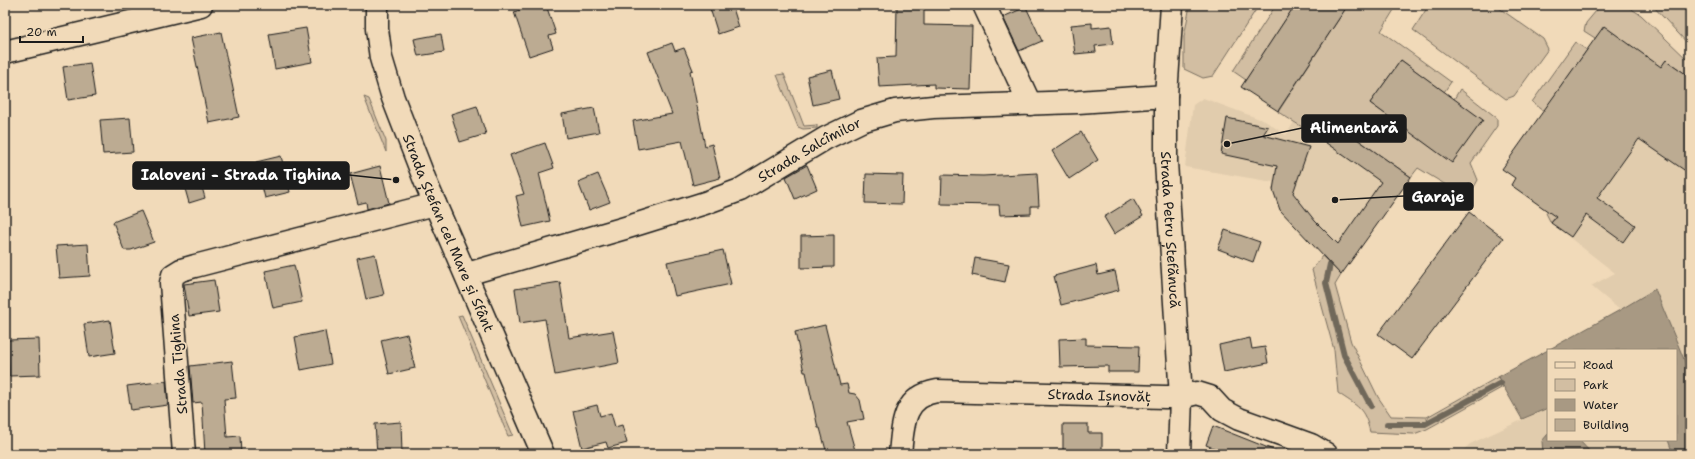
<svg xmlns="http://www.w3.org/2000/svg" width="1695" height="459" viewBox="0 0 1695 459" font-family="'Shantell Sans',sans-serif">
  <style>
    .built { fill: #e1ccad }
    .green { fill: #d2bea2; stroke: #776d5f }
    .water { fill: #a89983; stroke: #70675a }
    .lines { fill: none; stroke-linecap: round; stroke-linejoin: round }
    .stream { stroke: #70675a; stroke-width: 6 }
    .building { fill: #bcab92; stroke: #1c1c1c }
    .minor-casing { stroke: #1c1c1c; stroke-width: 25 }
    .major-casing { stroke: #1c1c1c; stroke-width: 25 }
    .minor { stroke: #f1dab9; stroke-width: 22 }
    .major { stroke: #f1dab9; stroke-width: 22 }
    .labels { text-anchor: middle; stroke-width: 3.5; stroke-linejoin: round; paint-order: stroke }
    .street-label { font-size: 14px; fill: #1c1c1c; stroke: #f1dab9 }
    .leader { fill: none; stroke: #1c1c1c; stroke-width: 1.5 }
    .callout-dot { fill: #1c1c1c; stroke: #f1dab9; stroke-width: 1.5 }
    .callout { fill: #1c1c1c; stroke: #1c1c1c; stroke-width: 1.5 }
    .callout-label { font-size: 15px; text-anchor: middle; font-weight: bold; fill: #fff }
  </style>
  <rect width="100%" height="100%" fill="#f1dab9"/>
  <filter id="ink" filterUnits="userSpaceOnUse"><feTurbulence type="fractalNoise" baseFrequency=".025" numOctaves="2"/><feDisplacementMap in="SourceGraphic" scale="8" xChannelSelector="R" yChannelSelector="G"/><feConvolveMatrix kernelMatrix="1 2 1 2 8 2 1 2 1" color-interpolation-filters="sRGB"/></filter>
  <g filter="url(#ink)">
    <path class="built" d="M 1666,60 L 1690,77 L 1690,374 L 1655,289 L 1620,310 L 1591,286 L 1615,273 L 1551,223 Z
      M 1203,98 L 1265,121 L 1286,135 L 1294,122 L 1315,135 L 1327,118 L 1411,177 L 1341,275 L 1280,210 L 1273,190 L 1273,182 L 1185,167 L 1193,105 Z
      M 1548,408 L 1548,440 L 1668,440 L 1673,454 L 1459,454 L 1470,444 Z"/>
    <path class="green" d="M 1190,5 L 1259,5 L 1213,76 L 1203,78 L 1184,69 L 1184,37 Z
      M 1276,5 L 1295,5 L 1246,80 L 1233,71 Z
      M 1348,5 L 1397,5 L 1381,31 L 1451,82 L 1444,92 L 1401,60 L 1370,103 L 1452,162 L 1454,99 L 1460,89 L 1497,118 L 1497,126 L 1471,163 L 1478,180 L 1474,187 L 1469,183 L 1461,194 L 1418,168 L 1411,177 L 1327,118 L 1315,135 L 1278,112 Z
      M 1429,5 L 1500,5 L 1499,8 L 1543,39 L 1548,49 L 1514,96 L 1506,99 L 1413,30 Z
      M 1601,5 L 1625,5 L 1641,15 L 1690,62 L 1690,77 L 1666,60 L 1551,223 L 1546,213 L 1573,176 L 1595,38 L 1584,31 L 1586,23 Z
      M 1652,5 L 1690,5 L 1690,46 Z
      M 1575,42 L 1587,50 L 1544,111 L 1532,102 Z
      M 784,74 L 804,126 L 817,125 L 817,128 L 803,129 L 798,127 L 777,75 Z
      M 364,97 L 369,99 L 386,141 L 386,152 Z
      M 1322,256 L 1341,275 L 1335,285 L 1351,342 L 1378,397 L 1391,416 L 1427,417 L 1498,377 L 1503,387 L 1427,429 L 1414,434 L 1370,432 C 1364,407 1358,407 1338,393 L 1334,350 L 1312,270 Z
      M 462,315 L 513,435 L 508,436 L 458,316 Z"/>
    <path class="water" d="M 1655,289 L 1690,374 L 1690,454 L 1673,454 L 1668,440 L 1676,440 L 1676,350 L 1548,350 L 1620,310 Z
      M 1548,350 L 1548,408 L 1522,419 L 1498,377 Z
      M 1548,434 L 1548,440 L 1579,440 L 1592,454 L 1543,454 L 1542,441 Z"/>
    <g class="lines">
      <path class="stream" d="M 1330,264 L 1326,283 L 1344,355 L 1371,406
        M 1387,424 L 1425,424 L 1501,383"/>
    </g>
    <path class="building" d="M 536,5 L 546,5 L 556,34 L 549,36 L 553,48 L 529,56 L 514,12 Z
      M 709,5 L 732,5 L 739,27 L 718,34 Z
      M 897,5 L 924,5 L 924,25 L 972,26 L 970,89 L 934,88 L 934,84 L 879,87 L 877,58 L 896,57 Z
      M 1295,5 L 1348,5 L 1278,111 L 1241,87 Z
      M 1026,7 L 1042,41 L 1019,51 L 1003,17 Z
      M 1092,23 L 1092,28 L 1111,26 L 1113,44 L 1095,46 L 1096,52 L 1075,54 L 1071,25 Z
      M 1604,26 L 1661,67 L 1666,60 L 1690,77 L 1690,174 L 1639,139 L 1597,198 L 1635,225 L 1623,242 L 1586,215 L 1571,237 L 1551,223 L 1556,217 L 1511,185 L 1515,178 L 1502,169 Z
      M 306,28 L 312,62 L 275,69 L 269,34 Z
      M 221,32 L 239,117 L 209,123 L 191,38 Z
      M 441,34 L 444,52 L 418,56 L 414,39 Z
      M 672,43 L 675,51 L 684,48 L 693,70 L 690,71 L 705,146 L 712,144 L 720,178 L 693,185 L 682,141 L 638,149 L 633,121 L 672,114 L 648,52 Z
      M 1401,60 L 1483,120 L 1452,163 L 1370,103 Z
      M 90,63 L 95,96 L 68,100 L 63,67 Z
      M 832,70 L 839,99 L 813,105 L 807,76 Z
      M 477,106 L 486,134 L 460,142 L 451,114 Z
      M 594,108 L 599,132 L 566,138 L 562,114 Z
      M 130,118 L 133,152 L 103,154 L 100,120 Z
      M 1227,118 L 1268,127 L 1263,135 L 1309,147 L 1293,193 L 1315,221 L 1338,244 L 1381,182 L 1315,135 L 1327,118 L 1411,177 L 1341,275 L 1280,210 L 1273,190 L 1277,166 L 1221,154 Z
      M 1081,132 L 1098,160 L 1069,179 L 1052,151 Z
      M 545,143 L 554,168 L 539,173 L 550,221 L 523,227 L 516,196 L 524,194 L 510,155 Z
      M 281,156 L 290,192 L 265,198 L 256,162 Z
      M 807,165 L 817,189 L 795,199 L 786,177 Z
      M 380,166 L 389,203 L 367,209 L 366,202 L 358,204 L 350,174 Z
      M 198,173 L 205,198 L 189,203 L 182,178 Z
      M 1037,173 L 1039,206 L 1031,206 L 1031,214 L 1000,215 L 999,205 L 941,204 L 942,175 L 983,176 Z
      M 598,174 L 610,202 L 589,210 L 578,182 Z
      M 866,174 L 903,175 L 902,204 L 865,203 Z
      M 1133,199 L 1143,216 L 1114,234 L 1104,217 Z
      M 141,211 L 154,242 L 131,250 L 124,250 L 113,222 Z
      M 1469,212 L 1503,238 L 1412,359 L 1378,334 Z
      M 1225,230 L 1260,242 L 1253,262 L 1218,249 Z
      M 834,235 L 834,267 L 801,268 L 801,236 Z
      M 88,244 L 90,276 L 59,278 L 56,246 Z
      M 723,250 L 731,284 L 675,296 L 667,262 Z
      M 375,254 L 384,295 L 366,299 L 357,258 Z
      M 975,258 L 1009,264 L 1005,282 L 972,275 Z
      M 294,265 L 302,302 L 273,308 L 265,271 Z
      M 1096,265 L 1098,275 L 1115,271 L 1119,290 L 1061,305 L 1054,276 Z
      M 214,280 L 219,312 L 189,316 L 184,284 Z
      M 560,282 L 569,338 L 613,331 L 619,363 L 555,375 L 545,319 L 520,323 L 515,289 Z
      M 110,320 L 115,353 L 89,357 L 84,324 Z
      M 825,325 L 840,385 L 847,384 L 849,393 L 855,394 L 860,400 L 864,419 L 847,422 L 856,454 L 827,454 L 820,428 L 818,428 L 806,372 L 804,372 L 795,332 Z
      M 325,331 L 331,364 L 301,370 L 295,337 Z
      M 407,334 L 415,368 L 389,374 L 381,340 Z
      M 1086,338 L 1086,345 L 1139,346 L 1138,372 L 1108,372 L 1108,366 L 1060,367 L 1059,339 Z
      M 1250,338 L 1252,349 L 1265,347 L 1268,363 L 1224,372 L 1219,345 Z
      M 39,339 L 40,375 L 9,376 L 8,340 Z
      M 232,361 L 236,398 L 224,399 L 227,437 L 240,436 L 241,454 L 205,454 L 202,402 L 193,403 L 190,366 Z
      M 166,381 L 168,405 L 131,410 L 127,386 Z
      M 597,405 L 600,416 L 611,413 L 615,427 L 622,425 L 627,443 L 608,448 L 606,442 L 582,448 L 573,411 Z
      M 401,422 L 402,454 L 377,454 L 375,424 Z
      M 1063,424 L 1088,424 L 1088,433 L 1102,433 L 1102,454 L 1063,454 Z
      M 1213,426 L 1281,453 L 1281,454 L 1228,454 L 1206,445 Z"/>
    <g class="lines">
      <g class="minor-casing">
        <g id="minor">
          <path d="M 984,5 L 1030,104"/>
          <path d="M 5,52 L 201,5"/>
          <path id="s1" d="M 467,274 L 625,228 L 705,203 L 740,190 L 826,138 L 861,121 L 895,111 L 933,107 L 1078,102 L 1166,96"/>
          <path d="M 184,454 L 171,283 L 173,275 L 181,270 L 195,266 L 435,204"/>
          <path id="s2" d="M 900,454 C 903,426 902,397 937,391 L 1165,397 L 1181,397 L 1197,393 L 1210,397 L 1222,410 L 1239,419 L 1311,445 L 1326,454"/>
        </g>
      </g>
      <g class="major-casing">
        <g id="major">
          <path id="s3" d="M 377,5 L 377,29 L 381,58 L 393,98 L 426,183 L 543,454"/>
          <path id="s4" d="M 1172,5 L 1166,96 L 1166,162 L 1181,397 L 1179,454"/>
        </g>
      </g>
      <use href="#minor" class="minor"/>
      <use href="#major" class="major"/>
    </g>
  </g>
  <g class="labels">
    <g class="street-label">
      <text dy="5" stroke="none"><textPath href="#s1" startOffset="366">Strada Salcîmilor</textPath></text>
      <text dy="5" stroke="none"><textPath href="#s4" startOffset="225">Strada Petru Ștefănucă</textPath></text>
      <text dy="5" stroke="none"><textPath href="#s3" startOffset="241">Strada Ștefan cel Mare și Sfânt</textPath></text>
      <text transform="translate(178 364) rotate(-95)" y="5">Strada Tighina</text>
      <text dy="5" stroke="none"><textPath href="#s2" startOffset="243">Strada Ișnovăț</textPath></text>
    </g>
  </g>
  <path class="leader" d="M1227 144L1302 128M396 180L349 175M1335 200L1404 196"/>
  <g class="callout-dot">
    <circle cx="1227" cy="144" r="4"/>
    <circle cx="396" cy="180" r="4"/>
    <circle cx="1335" cy="200" r="4"/>
  </g>
  <g class="callout">
    <rect x="1302" y="115" width="104" height="27" rx="4"/>
    <rect x="133" y="162" width="216" height="27" rx="4"/>
    <rect x="1404" y="183" width="69" height="27" rx="4"/>
  </g>
  <g class="callout-label">
    <text x="1354" y="133">Alimentară</text>
    <text x="241" y="180">Ialoveni - Strada Tighina</text>
    <text x="1438" y="202">Garaje</text>
  </g>
  <rect width="1695" height="459" fill="none" stroke="#f1dab9" stroke-width="20"/>
  <rect x="10" y="10" width="1675" height="439" fill="none" stroke="#1c1c1c" stroke-width="1.5" filter="url(#ink)"/>
  <rect x="1547" y="349" width="130" height="92" fill="#f1dab9" stroke="#9c8e7a"/>
  <rect x="1555" y="362" width="20" height="6" fill="#f1dab9" stroke="#9c8e7a"/>
  <text x="1583" y="369" font-size="12" fill="#1c1c1c">Road</text>
  <rect x="1555" y="379" width="20" height="12" fill="#d2bea2" stroke="#9c8e7a"/>
  <text x="1583" y="389" font-size="12" fill="#1c1c1c">Park</text>
  <rect x="1555" y="399" width="20" height="12" fill="#a89983" stroke="#9c8e7a"/>
  <text x="1583" y="409" font-size="12" fill="#1c1c1c">Water</text>
  <rect x="1555" y="419" width="20" height="12" fill="#bcab92" stroke="#9c8e7a"/>
  <text x="1583" y="429" font-size="12" fill="#1c1c1c">Building</text>
  <path d="M20 36v6h63v-6" fill="none" stroke="#1c1c1c" stroke-width="2"/>
  <text x="26" y="36" font-size="12" fill="#1c1c1c" stroke="#f1dab9" stroke-width="3" paint-order="stroke">20 m</text>
</svg>
